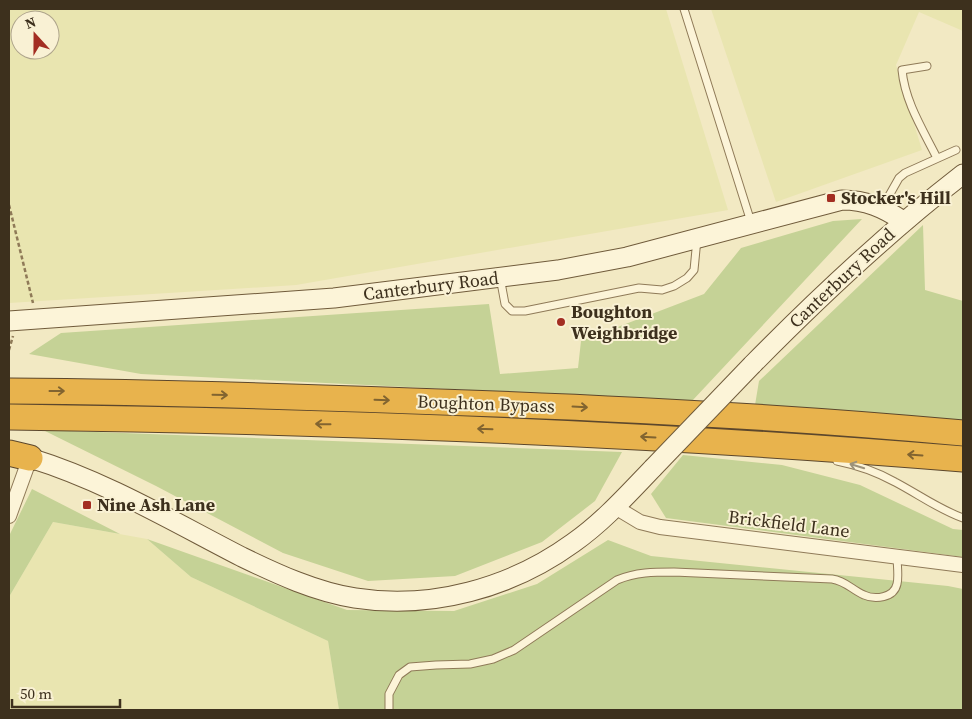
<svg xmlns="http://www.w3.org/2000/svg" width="972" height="719" viewBox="0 0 972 719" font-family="'Source Serif 4',serif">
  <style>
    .farmland { fill: #e9e5b0; fill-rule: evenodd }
    .green { fill: #c5d296 }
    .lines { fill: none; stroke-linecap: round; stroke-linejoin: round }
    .lane-casing { stroke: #8f7a58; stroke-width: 9 }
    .street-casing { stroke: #8f7a58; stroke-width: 16 }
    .secondary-casing { stroke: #705b3b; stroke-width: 21 }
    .highway-casing { stroke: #5c472c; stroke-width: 27 }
    .path { stroke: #8f7a58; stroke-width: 2.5; stroke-dasharray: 4 2.5; stroke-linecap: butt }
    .lane { stroke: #fcf4d8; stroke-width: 7 }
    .street { stroke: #fcf4d8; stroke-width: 14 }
    .secondary { stroke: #fcf4d8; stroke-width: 19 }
    .highway { stroke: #e8b34d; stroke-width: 25 }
    .secondary-bridge-casing { stroke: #705b3b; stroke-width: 21; stroke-linecap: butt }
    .secondary-bridge { stroke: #fcf4d8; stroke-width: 19 }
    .oneway { stroke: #816430 }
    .oneway2 { stroke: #9c927a }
    .poi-dot { fill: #a32e22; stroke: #f9f1d4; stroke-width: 2 }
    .labels { text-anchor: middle; stroke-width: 4; stroke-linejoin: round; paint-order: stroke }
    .poi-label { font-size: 18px; font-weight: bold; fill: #3d301d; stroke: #f9f1d4; text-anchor: start }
    .street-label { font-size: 18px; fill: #3d301d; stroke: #f9f1d4 }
  </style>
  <rect width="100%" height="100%" fill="#f2e9c3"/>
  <path class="farmland" d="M 9,9 L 666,9 L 728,210 L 296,285 L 9,303 ZM 20,20 L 50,20 L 50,50 L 20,50 Z
    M 711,9 L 963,9 L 963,31 L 919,12 L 896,65 L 922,150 L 776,202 Z
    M 53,522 L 147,539 L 191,577 L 328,641 L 339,710 L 9,710 L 9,597 Z"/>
  <path class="green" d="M 862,219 L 692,401 L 141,374 L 29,354 L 61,333 L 489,304 L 500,374 L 578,368 L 581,341 L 704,294 L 741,248 L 833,221 Z
    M 923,225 L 925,290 L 963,301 L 963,424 L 755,405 L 759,381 Z
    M 43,430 L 622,452 L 595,501 L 542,542 L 455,576 L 368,581 L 283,553 L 156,486 Z
    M 683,455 L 782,465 L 860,485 L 953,529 L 963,530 L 963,557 L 666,518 L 651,494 Z
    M 32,489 L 120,534 L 53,522 L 9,597 L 9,536 Z
    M 147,539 L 347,610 L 454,611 L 537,584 L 608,540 L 651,556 L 948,586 L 963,589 L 963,710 L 339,710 L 328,641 L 191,577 Z"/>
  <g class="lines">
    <g class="lane-casing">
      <path id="lane" d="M 684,9 L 751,222
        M 927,66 L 902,70 C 905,102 923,130 937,158
        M 882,208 L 899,178 L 905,173 L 956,150
        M 500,277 L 505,304 L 512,311 L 525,311 L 639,288 L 662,290 L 674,286 L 687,278 L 694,270 L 697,239
        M 837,461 C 857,465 877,472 895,482 C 918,494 938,509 963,518
        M 389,710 L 389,694 L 399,675 L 410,667 L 436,665 L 470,664 L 493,659 L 514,650 L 617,580 C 636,572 654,572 674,572 L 832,579 C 846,581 852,590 864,595 C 875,600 894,598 897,584 C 899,576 897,565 897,556"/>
    </g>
    <g class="street-casing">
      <path id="street" d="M 615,507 L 640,522 L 660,527 L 963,565
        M 9,516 L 30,458"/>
    </g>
    <g class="secondary-casing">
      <path id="secondary" d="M 9,321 L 334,298 L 558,270 L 627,257 L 842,200 C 866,200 884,208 903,221
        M 752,365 C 819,297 888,232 963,174
        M 30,458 C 105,481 172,521 242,557 C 277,574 316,592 355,598 C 431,610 511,588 573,543 C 603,522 628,494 653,468"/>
    </g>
    <g class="highway-casing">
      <path id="highway" d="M 9,391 C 143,392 278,396 412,401 C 596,407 780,416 963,433
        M 9,417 C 327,421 646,433 963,459
        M 9,453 L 30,458"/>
    </g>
    <path class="path" d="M 9,205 L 33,303
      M 9,350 L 13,336"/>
    <use href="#lane" class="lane"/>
    <use href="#street" class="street"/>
    <use href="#secondary" class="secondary"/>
    <use href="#highway" class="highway"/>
    <g class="secondary-bridge-casing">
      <path id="secondary-bridge" d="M 653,468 L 752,365"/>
    </g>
    <use href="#secondary-bridge" class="secondary-bridge"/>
  </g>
  <defs><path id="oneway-shaft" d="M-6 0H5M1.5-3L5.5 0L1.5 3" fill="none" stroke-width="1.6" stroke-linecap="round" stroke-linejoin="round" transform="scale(1.25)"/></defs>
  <g class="oneway">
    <use href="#oneway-shaft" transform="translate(57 391)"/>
    <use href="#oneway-shaft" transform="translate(220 395) rotate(1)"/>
    <use href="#oneway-shaft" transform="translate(382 400) rotate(2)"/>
    <use href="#oneway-shaft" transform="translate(580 407) rotate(3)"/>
    <use href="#oneway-shaft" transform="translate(323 424) rotate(-179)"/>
    <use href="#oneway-shaft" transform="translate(485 429) rotate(-178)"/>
    <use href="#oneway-shaft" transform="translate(648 437) rotate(-177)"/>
    <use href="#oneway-shaft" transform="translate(915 455) rotate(-176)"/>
  </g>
  <use class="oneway2" href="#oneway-shaft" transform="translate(857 466) rotate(-163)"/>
  <g class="poi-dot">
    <rect x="826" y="193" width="10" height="10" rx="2.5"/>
    <circle cx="561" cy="322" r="5"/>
    <rect x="82" y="500" width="10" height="10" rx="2.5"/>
  </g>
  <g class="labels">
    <g class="poi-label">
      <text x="841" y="204">Stocker's Hill</text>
      <text x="571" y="318">Boughton<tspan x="571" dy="21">Weighbridge</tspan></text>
      <text x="97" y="511">Nine Ash Lane</text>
    </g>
    <g class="street-label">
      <text transform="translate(842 278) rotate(-43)" y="6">Canterbury Road</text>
      <text transform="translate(431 286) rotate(-7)" y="6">Canterbury Road</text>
      <text transform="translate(486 404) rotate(2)" y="6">Boughton Bypass</text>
      <text transform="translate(789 524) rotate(7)" y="6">Brickfield Lane</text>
    </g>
  </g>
  <rect width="972" height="719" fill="none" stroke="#3d301d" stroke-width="20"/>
  <g transform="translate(35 35) rotate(339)"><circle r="24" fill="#f9f1d4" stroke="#aea48b"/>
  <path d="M0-4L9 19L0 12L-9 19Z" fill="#a32e22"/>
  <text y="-8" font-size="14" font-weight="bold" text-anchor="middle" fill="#3d301d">N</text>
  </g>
  <path d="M12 699v8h108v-8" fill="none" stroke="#3d301d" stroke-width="2.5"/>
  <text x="20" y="699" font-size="15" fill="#3d301d" stroke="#f9f1d4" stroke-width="4" paint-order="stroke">50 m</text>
</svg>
